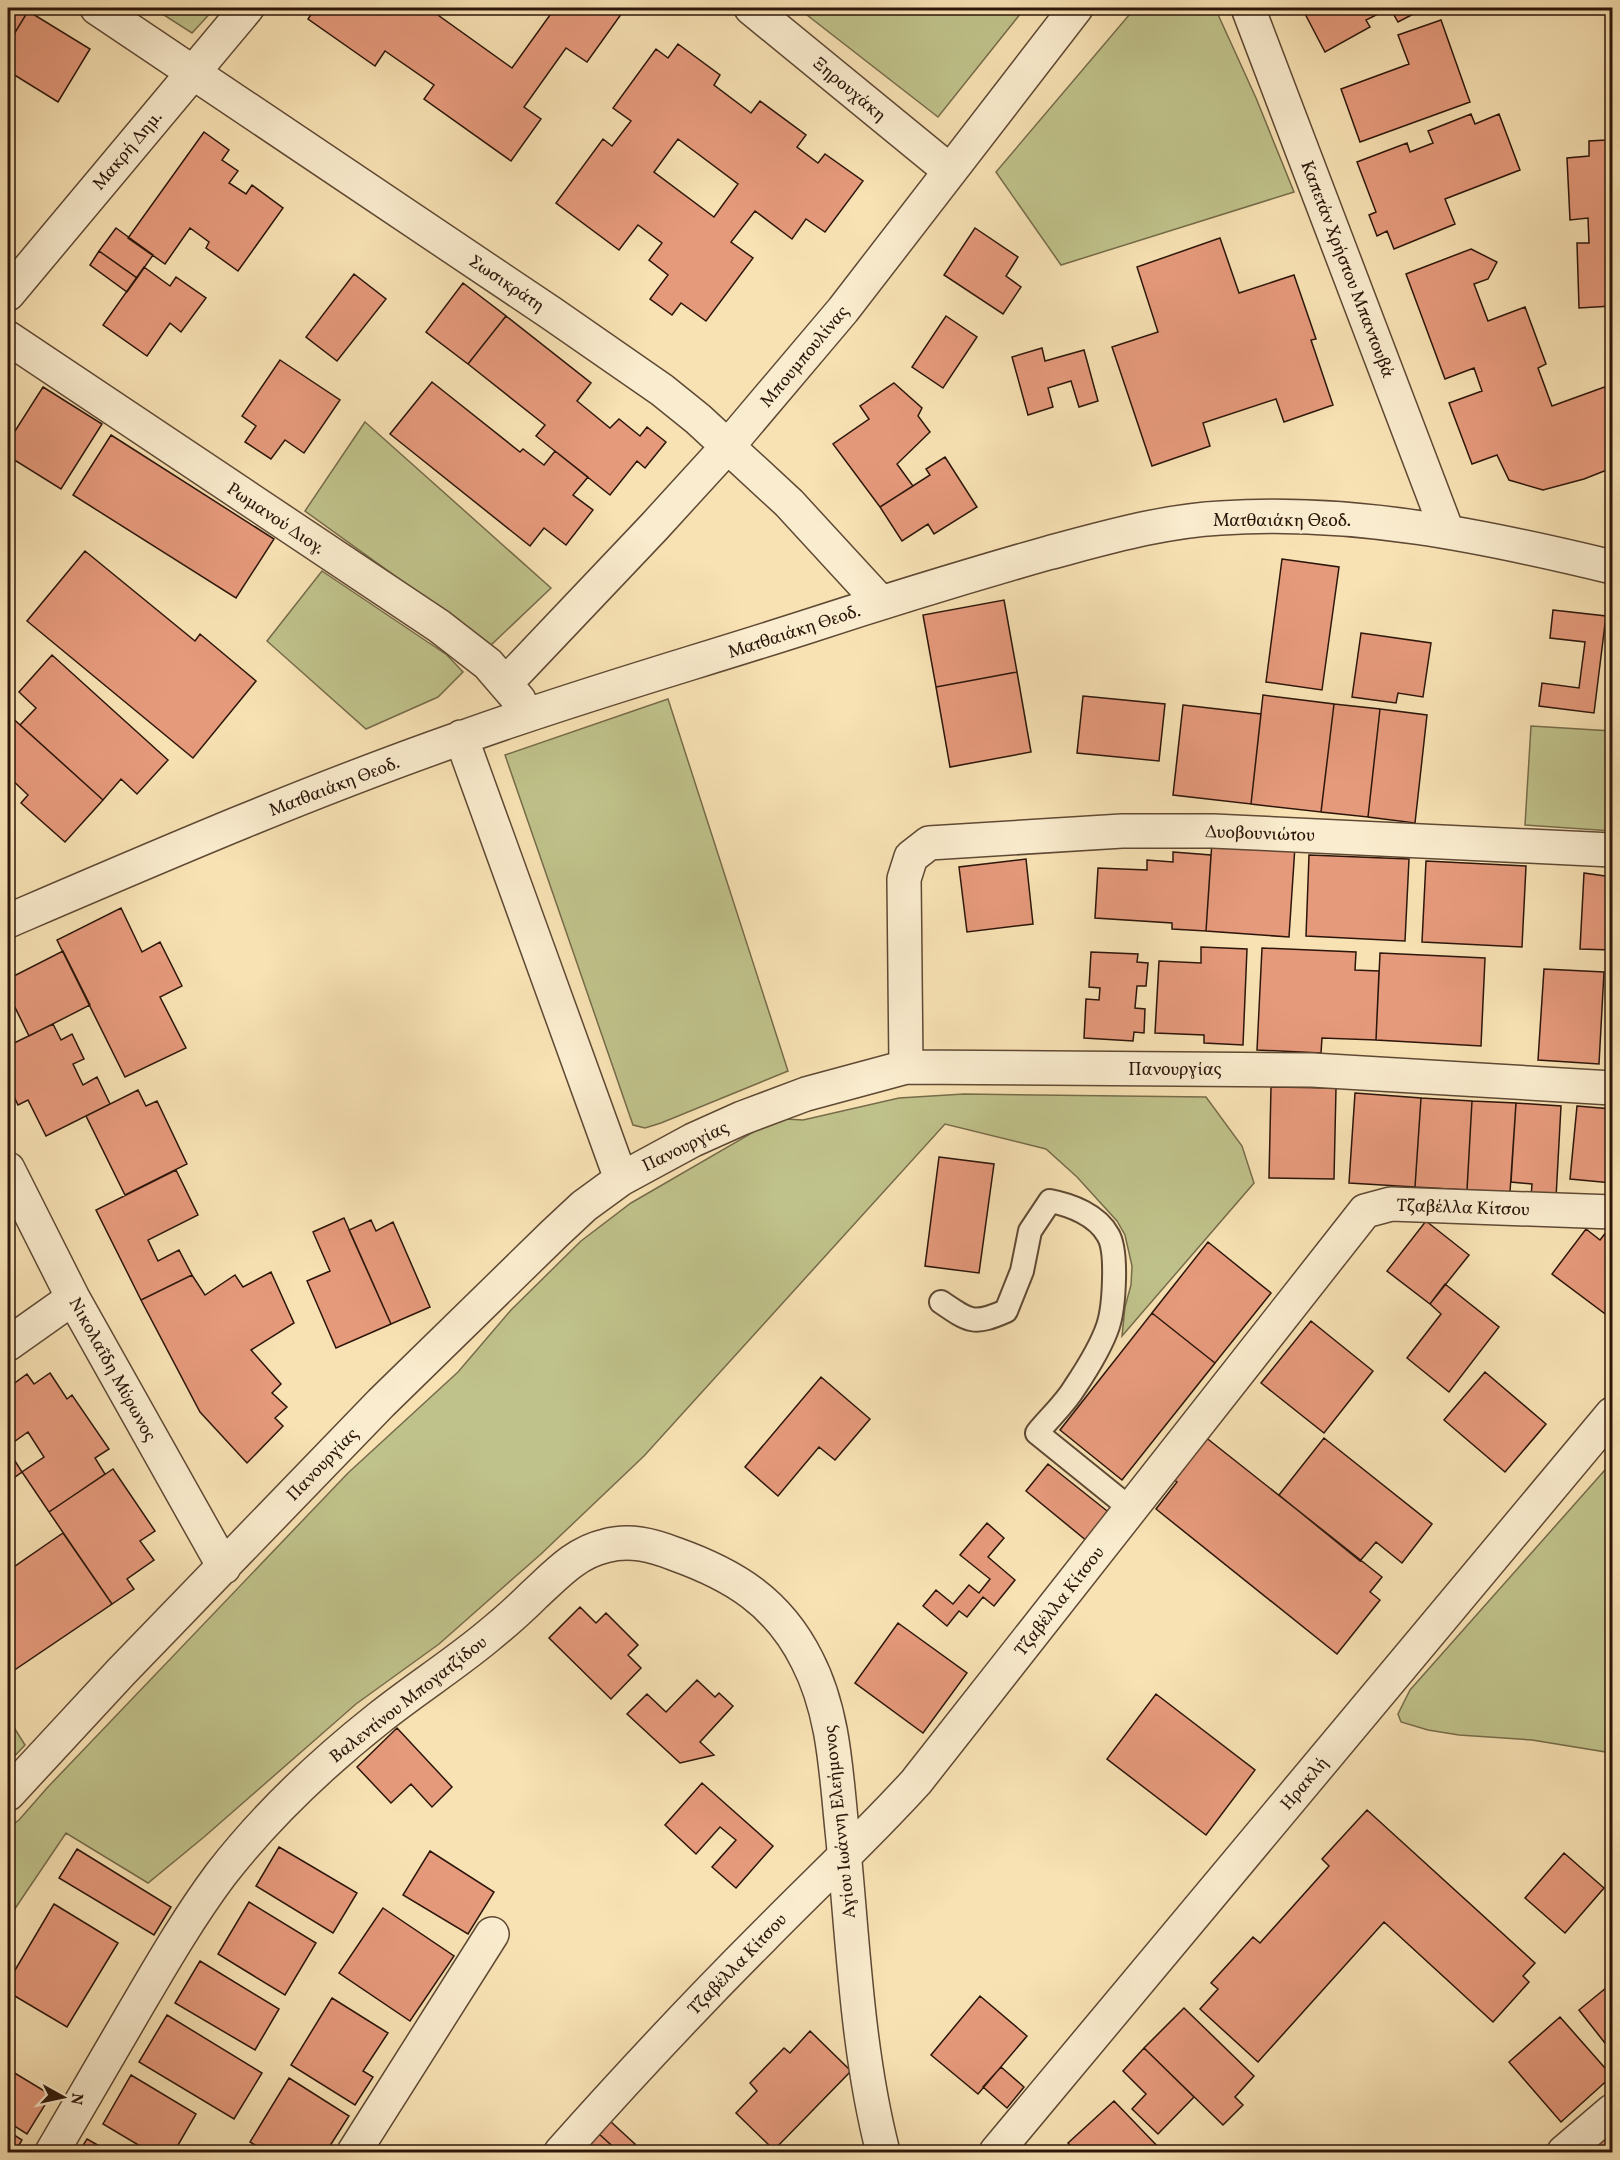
<svg xmlns="http://www.w3.org/2000/svg" width="1620" height="2160" viewBox="0 0 1620 2160" font-family="Vollkorn,serif">
  <style>
    .green { fill: #c0c28b; stroke: #766c4a; stroke-width: 1.5 }
    .building { fill: #e69a7c; stroke: #2c160a; stroke-width: 1.5; fill-rule: evenodd }
    .lines { fill: none; stroke-linecap: round; stroke-linejoin: round }
    .service-casing { stroke: #5f4934; stroke-width: 26 }
    .minor-casing { stroke: #5f4934; stroke-width: 36 }
    .service { stroke: #faecce; stroke-width: 22 }
    .minor { stroke: #faecce; stroke-width: 33 }
    .labels { text-anchor: middle; stroke-width: 6; stroke-linejoin: round; paint-order: stroke }
    .street-label { font-size: 18px; fill: #2c160a; stroke: #faecce }
  </style>
  <rect width="100%" height="100%" fill="#f8e2b4"/>
  <filter id="stains"><feTurbulence type="fractalNoise" baseFrequency=".00333" numOctaves="4"/><feColorMatrix values="0 0 0 0 .2 0 0 0 0 .09 0 0 0 0 .02 0 0 0 .5 -.17"/></filter>
  <radialGradient id="worn" r=".72"><stop offset=".6" stop-color="#630" stop-opacity="0"/><stop offset="1" stop-color="#630" stop-opacity=".3"/></radialGradient>
  <path class="green" d="M 153,8 L 215,8 L 192,33 Z
    M 798,8 L 1025,8 L 938,117 Z
    M 1135,8 L 1215,8 L 1256,98 L 1294,192 L 1061,265 L 996,172 Z
    M 365,422 L 551,588 L 491,645 L 305,511 Z
    M 322,571 L 447,655 L 463,672 L 438,697 L 366,729 L 267,641 Z
    M 668,699 L 788,1071 L 661,1123 L 645,1128 L 633,1125 L 505,755 Z
    M 1531,726 L 1612,731 L 1612,831 L 1525,825 Z
    M 964,1094 L 1206,1097 L 1242,1146 L 1254,1183 L 1122,1336 L 1125,1307 L 1131,1285 L 1132,1266 L 1125,1235 L 1117,1221 L 1077,1177 L 1046,1149 L 945,1124 L 644,1456 L 541,1554 L 439,1644 L 356,1704 L 204,1837 L 148,1883 L 66,1833 L 8,1919 L 8,1828 L 19,1820 L 47,1788 L 348,1473 L 458,1372 L 511,1310 L 581,1241 L 631,1203 L 764,1126 L 785,1119 L 803,1120 L 899,1098 Z
    M 1612,1462 L 1612,1753 L 1532,1740 L 1459,1735 L 1428,1730 L 1401,1722 L 1398,1714 L 1410,1690 Z
    M 8,1718 L 25,1745 L 8,1763 Z"/>
  <path class="building" d="M 8,8 L 30,8 L 8,44 Z
    M 315,8 L 428,8 L 512,68 L 555,8 L 614,8 L 622,13 L 587,62 L 566,48 L 524,107 L 541,119 L 511,161 L 424,99 L 434,85 L 385,51 L 375,66 L 308,19 Z
    M 1302,8 L 1425,8 L 1398,22 L 1390,8 L 1366,20 L 1370,27 L 1325,52 Z
    M 28,11 L 90,49 L 58,102 L 8,71 L 8,44 Z
    M 1441,20 L 1470,102 L 1360,142 L 1341,89 L 1409,64 L 1398,35 Z
    M 678,44 L 720,75 L 714,85 L 751,113 L 760,101 L 806,135 L 797,147 L 818,163 L 825,154 L 863,181 L 825,232 L 806,219 L 792,239 L 755,211 L 731,242 L 753,258 L 706,321 L 681,303 L 672,315 L 650,299 L 668,275 L 649,260 L 662,243 L 638,225 L 619,250 L 556,203 L 603,139 L 612,146 L 631,121 L 613,108 L 656,49 L 668,58 ZM 678,139 L 738,184 L 714,217 L 654,172 Z
    M 1471,114 L 1475,124 L 1499,114 L 1520,170 L 1445,199 L 1455,224 L 1394,249 L 1387,231 L 1377,236 L 1369,215 L 1376,212 L 1357,162 L 1407,143 L 1410,152 L 1433,143 L 1428,131 Z
    M 204,132 L 229,150 L 222,160 L 238,171 L 229,183 L 246,194 L 252,185 L 283,208 L 238,271 L 206,248 L 209,242 L 190,228 L 165,264 L 128,238 Z
    M 1606,135 L 1612,135 L 1612,306 L 1579,308 L 1577,243 L 1589,243 L 1588,218 L 1570,220 L 1567,158 L 1589,156 L 1589,141 L 1606,140 Z
    M 116,228 L 153,255 L 137,278 L 99,251 Z
    M 975,228 L 1018,257 L 1006,276 L 1021,287 L 1003,314 L 944,275 Z
    M 1220,238 L 1239,293 L 1294,275 L 1316,339 L 1311,340 L 1333,405 L 1284,422 L 1276,399 L 1203,423 L 1210,446 L 1152,466 L 1112,347 L 1158,332 L 1137,267 Z
    M 1471,249 L 1497,262 L 1488,279 L 1474,284 L 1488,321 L 1525,307 L 1546,364 L 1538,368 L 1552,406 L 1610,385 L 1612,393 L 1612,468 L 1584,479 L 1543,490 L 1509,480 L 1497,455 L 1472,464 L 1449,403 L 1482,391 L 1474,368 L 1445,379 L 1406,274 Z
    M 99,251 L 137,278 L 127,292 L 90,265 Z
    M 144,267 L 170,286 L 176,277 L 206,298 L 181,332 L 170,323 L 147,356 L 103,325 Z
    M 354,274 L 386,299 L 337,361 L 306,337 Z
    M 463,283 L 506,316 L 468,364 L 426,332 Z
    M 506,316 L 591,383 L 577,401 L 610,428 L 619,419 L 640,436 L 647,427 L 666,442 L 645,468 L 637,461 L 610,495 L 536,436 L 545,425 L 468,364 Z
    M 946,316 L 977,337 L 943,388 L 912,367 Z
    M 1042,348 L 1045,361 L 1084,350 L 1098,401 L 1079,407 L 1071,381 L 1048,388 L 1053,407 L 1028,415 L 1012,357 Z
    M 280,360 L 340,400 L 304,453 L 285,440 L 271,459 L 245,442 L 256,426 L 242,416 Z
    M 432,382 L 520,452 L 523,449 L 544,465 L 555,451 L 588,477 L 573,495 L 593,510 L 566,545 L 544,528 L 530,546 L 390,434 Z
    M 894,383 L 922,408 L 918,416 L 930,432 L 897,464 L 913,486 L 880,507 L 833,444 L 869,419 L 860,406 Z
    M 43,387 L 102,424 L 61,489 L 8,456 L 8,442 Z
    M 111,435 L 274,539 L 236,598 L 73,495 Z
    M 945,457 L 977,507 L 934,534 L 928,524 L 902,541 L 880,507 L 930,475 L 926,469 Z
    M 85,551 L 195,641 L 200,634 L 256,681 L 193,758 L 27,621 Z
    M 1282,559 L 1339,567 L 1322,690 L 1266,682 Z
    M 1004,600 L 1017,672 L 936,687 L 923,615 Z
    M 1553,610 L 1606,616 L 1594,713 L 1539,706 L 1542,683 L 1579,688 L 1585,642 L 1550,638 Z
    M 1361,633 L 1431,643 L 1423,697 L 1398,693 L 1396,703 L 1352,697 Z
    M 52,655 L 168,760 L 137,794 L 121,779 L 103,800 L 20,725 L 36,708 L 19,692 Z
    M 1017,672 L 1031,752 L 950,767 L 936,687 Z
    M 1263,695 L 1334,704 L 1321,812 L 1251,804 Z
    M 1083,696 L 1165,704 L 1159,761 L 1077,753 Z
    M 1334,704 L 1380,709 L 1368,817 L 1321,812 Z
    M 1183,705 L 1261,714 L 1251,804 L 1173,795 Z
    M 1380,709 L 1427,715 L 1415,823 L 1368,817 Z
    M 8,714 L 103,800 L 65,842 L 21,803 L 28,795 L 8,776 Z
    M 1212,841 L 1295,846 L 1289,937 L 1206,931 Z
    M 1173,852 L 1211,855 L 1206,931 L 1172,929 L 1172,923 L 1095,918 L 1098,868 L 1147,870 L 1147,860 L 1173,862 Z
    M 1309,855 L 1409,859 L 1405,941 L 1306,936 Z
    M 1026,859 L 1033,924 L 967,932 L 959,867 Z
    M 1426,861 L 1526,866 L 1522,947 L 1422,942 Z
    M 1584,873 L 1612,877 L 1612,950 L 1580,949 Z
    M 121,908 L 142,952 L 160,942 L 182,986 L 160,997 L 186,1048 L 125,1077 L 57,940 Z
    M 1201,947 L 1247,949 L 1243,1045 L 1204,1043 L 1204,1035 L 1155,1033 L 1159,961 L 1201,963 Z
    M 1262,948 L 1356,952 L 1355,970 L 1379,971 L 1376,1040 L 1322,1038 L 1321,1053 L 1257,1050 Z
    M 63,951 L 90,1005 L 29,1036 L 8,993 L 8,979 Z
    M 1091,952 L 1138,954 L 1137,962 L 1148,963 L 1146,986 L 1137,986 L 1135,1008 L 1145,1009 L 1144,1033 L 1134,1032 L 1133,1041 L 1084,1038 L 1086,999 L 1099,1000 L 1100,988 L 1089,987 Z
    M 1380,953 L 1485,958 L 1481,1046 L 1376,1040 Z
    M 1544,969 L 1604,972 L 1599,1064 L 1538,1060 Z
    M 53,1024 L 61,1040 L 72,1034 L 84,1059 L 73,1064 L 83,1085 L 97,1077 L 110,1104 L 46,1136 L 28,1100 L 18,1105 L 8,1084 L 8,1046 Z
    M 1271,1087 L 1336,1088 L 1334,1179 L 1269,1178 Z
    M 138,1090 L 146,1106 L 157,1101 L 187,1164 L 125,1195 L 86,1116 Z
    M 1355,1093 L 1421,1098 L 1415,1187 L 1349,1183 Z
    M 1421,1098 L 1472,1101 L 1467,1190 L 1415,1187 Z
    M 1472,1101 L 1516,1103 L 1510,1192 L 1467,1190 Z
    M 1516,1103 L 1561,1106 L 1556,1198 L 1531,1197 L 1532,1184 L 1511,1182 Z
    M 1577,1106 L 1612,1109 L 1612,1183 L 1570,1179 Z
    M 939,1157 L 994,1164 L 979,1273 L 925,1266 Z
    M 176,1170 L 198,1215 L 148,1240 L 158,1261 L 179,1250 L 192,1275 L 141,1300 L 96,1210 Z
    M 344,1218 L 391,1324 L 336,1348 L 307,1281 L 330,1271 L 313,1232 Z
    M 371,1220 L 376,1231 L 393,1222 L 430,1307 L 391,1324 L 349,1230 Z
    M 1426,1221 L 1469,1255 L 1430,1304 L 1387,1271 Z
    M 1611,1226 L 1612,1228 L 1612,1319 L 1552,1274 L 1586,1229 L 1600,1240 Z
    M 1208,1242 L 1271,1293 L 1215,1363 L 1152,1313 Z
    M 271,1272 L 294,1323 L 251,1350 L 281,1384 L 272,1393 L 287,1407 L 275,1418 L 283,1426 L 247,1463 L 200,1412 L 141,1300 L 192,1275 L 205,1295 L 235,1275 L 243,1287 Z
    M 1445,1284 L 1499,1327 L 1449,1392 L 1407,1358 L 1441,1314 L 1430,1304 Z
    M 1152,1313 L 1215,1363 L 1122,1480 L 1060,1430 Z
    M 1311,1321 L 1373,1371 L 1324,1433 L 1261,1383 Z
    M 1485,1372 L 1546,1424 L 1505,1472 L 1444,1420 Z
    M 50,1373 L 67,1399 L 72,1395 L 109,1449 L 95,1458 L 105,1474 L 49,1512 L 22,1472 L 44,1457 L 28,1432 L 8,1446 L 8,1411 L 13,1407 L 8,1399 L 8,1388 L 27,1374 L 34,1384 Z
    M 821,1377 L 870,1419 L 835,1460 L 819,1447 L 778,1496 L 745,1467 Z
    M 1204,1436 L 1382,1577 L 1370,1592 L 1380,1600 L 1337,1654 L 1156,1509 L 1177,1482 L 1170,1477 Z
    M 1324,1438 L 1432,1524 L 1402,1563 L 1376,1542 L 1360,1561 L 1279,1495 Z
    M 8,1450 L 22,1472 L 8,1482 Z
    M 1048,1464 L 1116,1518 L 1093,1546 L 1026,1491 Z
    M 113,1469 L 155,1531 L 140,1541 L 154,1560 L 127,1579 L 134,1589 L 112,1604 L 49,1512 Z
    M 987,1523 L 1004,1538 L 988,1557 L 1015,1580 L 994,1606 L 983,1597 L 967,1617 L 959,1611 L 947,1626 L 923,1606 L 936,1590 L 953,1604 L 969,1585 L 979,1593 L 990,1579 L 960,1555 Z
    M 63,1533 L 112,1604 L 13,1671 L 8,1664 L 8,1571 Z
    M 580,1607 L 596,1623 L 606,1613 L 638,1645 L 628,1655 L 641,1668 L 611,1699 L 549,1638 Z
    M 898,1623 L 967,1673 L 923,1733 L 855,1683 Z
    M 697,1680 L 715,1697 L 719,1693 L 733,1706 L 700,1742 L 714,1755 L 680,1763 L 627,1714 L 647,1694 L 666,1712 Z
    M 1156,1694 L 1255,1770 L 1206,1835 L 1107,1759 Z
    M 397,1728 L 452,1787 L 432,1807 L 411,1784 L 391,1803 L 357,1767 Z
    M 702,1783 L 773,1846 L 736,1888 L 712,1867 L 736,1840 L 720,1827 L 696,1854 L 665,1825 Z
    M 1367,1810 L 1535,1963 L 1523,1976 L 1529,1982 L 1493,2022 L 1384,1922 L 1258,2062 L 1200,2009 L 1218,1989 L 1211,1983 L 1253,1937 L 1260,1943 L 1329,1866 L 1322,1859 Z
    M 279,1847 L 357,1893 L 333,1933 L 256,1886 Z
    M 77,1849 L 171,1907 L 154,1935 L 59,1878 Z
    M 430,1851 L 494,1892 L 468,1934 L 403,1895 Z
    M 1564,1853 L 1604,1888 L 1565,1933 L 1525,1898 Z
    M 249,1902 L 316,1943 L 285,1995 L 218,1954 Z
    M 54,1904 L 118,1943 L 67,2027 L 8,1992 L 8,1982 Z
    M 383,1908 L 454,1956 L 410,2021 L 339,1973 Z
    M 200,1961 L 279,2009 L 255,2050 L 175,2003 Z
    M 1612,1983 L 1612,2052 L 1579,2010 Z
    M 980,1996 L 1027,2036 L 978,2094 L 931,2055 Z
    M 332,1998 L 388,2033 L 363,2071 L 373,2077 L 355,2105 L 291,2065 Z
    M 1184,2008 L 1254,2076 L 1235,2097 L 1243,2105 L 1223,2125 L 1144,2048 Z
    M 167,2015 L 262,2073 L 234,2119 L 139,2062 Z
    M 1560,2017 L 1612,2076 L 1561,2122 L 1509,2062 Z
    M 810,2031 L 851,2071 L 774,2150 L 736,2113 L 757,2091 L 750,2083 L 784,2048 L 790,2053 Z
    M 1144,2048 L 1194,2097 L 1158,2134 L 1132,2109 L 1146,2094 L 1123,2071 Z
    M 1001,2067 L 1024,2087 L 1007,2108 L 983,2087 Z
    M 8,2069 L 51,2095 L 27,2134 L 8,2122 Z
    M 131,2075 L 196,2114 L 174,2152 L 150,2152 L 103,2124 Z
    M 289,2078 L 349,2116 L 326,2152 L 267,2152 L 250,2142 Z
    M 1114,2101 L 1163,2152 L 1077,2152 L 1068,2143 Z
    M 610,2121 L 635,2144 L 628,2152 L 619,2152 L 599,2134 Z
    M 1612,2126 L 1612,2152 L 1582,2152 Z
    M 8,2131 L 22,2140 L 15,2152 L 8,2152 Z
    M 599,2134 L 619,2152 L 591,2152 L 586,2148 Z
    M 87,2139 L 110,2152 L 79,2152 Z"/>
  <g class="lines">
    <g class="service-casing">
      <path id="service" d="M 941,1302 C 970,1322 974,1325 1006,1311 L 1022,1271 L 1030,1231 L 1050,1201 C 1071,1205 1097,1215 1108,1235 C 1118,1251 1114,1308 1108,1326 C 1101,1347 1087,1369 1075,1387 C 1065,1404 1049,1418 1037,1433 L 1131,1509"/>
    </g>
    <g class="minor-casing">
      <path id="minor" d="M 97,8 L 551,313 L 662,390 L 698,419 L 789,503 L 881,603
        M 751,8 L 950,171
        M 1248,8 L 1447,531
        M 8,294 L 247,8
        M 8,338 L 439,626 L 488,664 L 519,700
        M 506,683 L 654,527 L 728,446 L 843,310 L 1076,8
        M 461,737 L 621,1179
        M 8,921 C 157,857 307,792 461,738 C 574,697 691,664 806,627 C 886,601 967,576 1048,553 C 1105,538 1162,521 1221,518 C 1354,509 1484,536 1612,567
        M 906,1067 L 904,879 L 911,857 L 929,843 L 1122,831 L 1213,831 L 1612,850
        M 8,1169 L 73,1298 L 224,1567
        M 8,1344 L 73,1298
        M 8,1794 L 121,1672 L 381,1403 L 554,1234 L 584,1206 L 621,1179 L 693,1140 L 742,1118 L 806,1094 L 906,1067 L 1312,1070 L 1612,1088
        M 52,2152 C 80,2104 108,2056 136,2008 C 163,1962 189,1917 221,1874 C 266,1816 321,1764 379,1718 C 414,1690 452,1666 487,1637 C 503,1624 519,1610 534,1595 C 556,1575 575,1553 605,1546 C 629,1539 652,1545 675,1554 C 734,1575 778,1602 807,1660 C 834,1712 836,1772 842,1830 C 853,1937 856,2047 883,2152
        M 354,2152 L 492,1934
        M 561,2152 C 626,2079 693,2007 763,1937 C 814,1885 867,1836 916,1782 L 1365,1211 L 1391,1204 L 1612,1212
        M 996,2152 L 1612,1414
        M 1564,2152 L 1612,2111"/>
    </g>
    <use href="#service" class="service"/>
    <use href="#minor" class="minor"/>
  </g>
  <g class="labels">
    <g class="street-label">
      <text transform="translate(850 89) rotate(40)" y="6">Ξηρουχάκη</text>
      <text transform="translate(127 150) rotate(-50)" y="6">Μακρή Δημ.</text>
      <text transform="translate(1348 269) rotate(69)" y="6">Καπετάν Χρήστου Μπαντουβά</text>
      <text transform="translate(507 283) rotate(34)" y="6">Σωσικράτη</text>
      <text transform="translate(804 356) rotate(-50)" y="6">Μπουμπουλίνας</text>
      <text transform="translate(276 518) rotate(34)" y="6">Ρωμανού Διογ.</text>
      <text x="1282" y="526">Ματθαιάκη Θεοδ.</text>
      <text transform="translate(794 631) rotate(-18)" y="6">Ματθαιάκη Θεοδ.</text>
      <text transform="translate(334 786) rotate(-21)" y="6">Ματθαιάκη Θεοδ.</text>
      <text transform="translate(1260 833) rotate(2)" y="6">Δυοβουνιώτου</text>
      <text x="1175" y="1075">Πανουργίας</text>
      <text transform="translate(685 1146) rotate(-26)" y="6">Πανουργίας</text>
      <text transform="translate(1463 1207) rotate(2)" y="6">Τζαβέλλα Κίτσου</text>
      <text transform="translate(113 1369) rotate(61)" y="6">Νικολαΐδη Μύρωνος</text>
      <text transform="translate(322 1464) rotate(-46)" y="6">Πανουργίας</text>
      <text transform="translate(1059 1601) rotate(-52)" y="6">Τζαβέλλα Κίτσου</text>
      <text transform="translate(408 1699) rotate(-38)" y="6">Βαλεντίνου Μπογατζίδου</text>
      <text transform="translate(1304 1783) rotate(-50)" y="6">Ηρακλή</text>
      <text transform="translate(839 1822) rotate(-96)" y="6">Αγίου Ιωάννη Ελεήμονος</text>
      <text transform="translate(737 1964) rotate(-46)" y="6">Τζαβέλλα Κίτσου</text>
    </g>
  </g>
  <rect width="1620" height="2160" fill="none" stroke="#f8e2b4" stroke-width="30"/>
  <rect x="9" y="9" width="1602" height="2142" fill="none" stroke="#2c160a" stroke-width="3"/>
  <rect x="15" y="15" width="1590" height="2130" fill="none" stroke="#2c160a" stroke-width="1.5"/>
  <g transform="translate(63 2097) rotate(98)" stroke="#faecce" stroke-width="4.5" paint-order="stroke">
  <path d="M0-4.5L10 22L0 15L-10 22Z" fill="#2c160a"/>
  <text y="-9" font-size="16" font-weight="bold" text-anchor="middle" fill="#2c160a">N</text>
  </g>
  <rect width="100%" height="100%" filter="url(#stains)"/>
  <rect width="100%" height="100%" fill="url(#worn)"/>
</svg>
